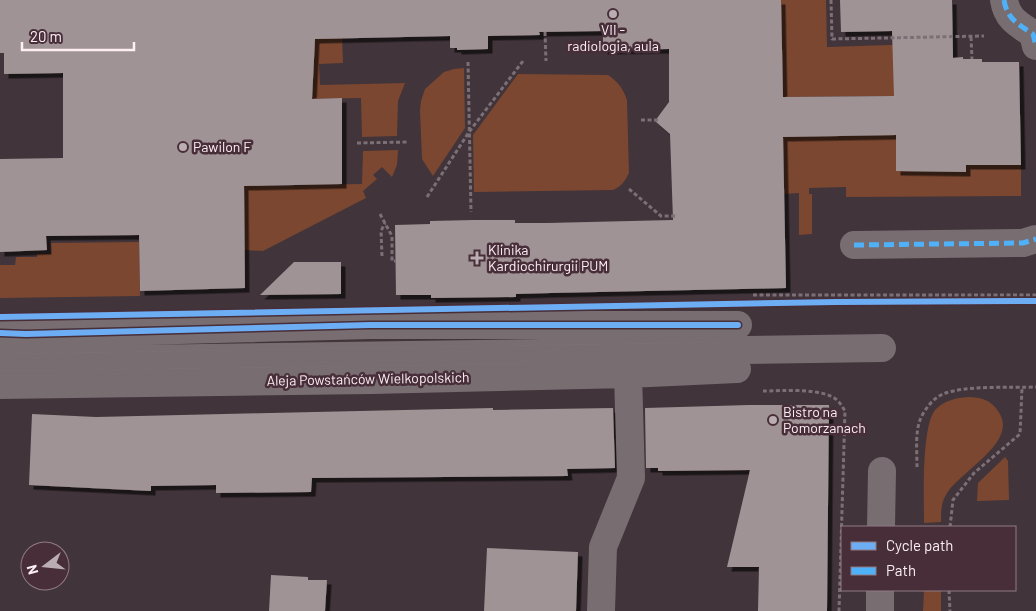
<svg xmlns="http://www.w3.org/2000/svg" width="1036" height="611" viewBox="0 0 1036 611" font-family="Barlow,sans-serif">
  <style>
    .green { fill: #7b4730 }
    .building { fill: #a09395; filter: url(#shadow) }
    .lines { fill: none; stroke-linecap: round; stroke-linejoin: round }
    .path { stroke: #7c7076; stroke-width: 3; stroke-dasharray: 4 2.5; stroke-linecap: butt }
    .minor { stroke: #786d71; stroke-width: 28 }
    .tram { stroke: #7b7075; stroke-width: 1 }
    .quiet { stroke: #4fb1f8; stroke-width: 5; stroke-dasharray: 10 5; stroke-linecap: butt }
    .cycleway-casing { stroke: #472e39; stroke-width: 9 }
    .cycleway { stroke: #6dadf4; stroke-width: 6 }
    .poi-dot { fill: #bbaeb3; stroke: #472e39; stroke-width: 2 }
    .labels { text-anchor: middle; stroke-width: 5; stroke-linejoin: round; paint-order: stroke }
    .poi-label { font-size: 14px; fill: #fdeff4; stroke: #472e39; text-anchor: start }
    .street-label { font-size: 14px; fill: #fdeff4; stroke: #472e39 }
  </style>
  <defs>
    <filter id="shadow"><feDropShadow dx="4.5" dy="4.5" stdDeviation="0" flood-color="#0009"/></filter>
  </defs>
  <rect width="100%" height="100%" fill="#41343a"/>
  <path class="green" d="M 781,0 L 826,0 L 827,47 L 952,43 L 894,96 L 783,97 Z
    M 342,35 L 343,63 L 319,64 L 320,85 L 405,83 L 398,101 L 397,136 L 362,137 L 361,98 L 262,100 L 315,36 Z
    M 464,68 L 465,128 L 433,176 L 422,159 L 420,110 L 421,101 L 425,89 L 444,72 L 454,69 Z
    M 518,74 L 608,75 C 618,82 623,88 627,100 L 629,173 C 625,181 622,186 613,190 L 474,192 L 473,135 Z
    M 896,135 L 897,171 L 966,172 L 966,165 L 1021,165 L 1021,196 L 848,197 L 846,197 L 846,187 L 809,188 L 809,194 L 812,194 L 812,234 L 799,235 L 799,193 L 784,194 L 783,137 Z
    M 398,150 L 397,165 L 392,177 L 382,167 L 373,175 L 377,179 L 363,191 L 366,198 L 263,251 L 244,250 L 243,162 L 263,162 L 264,186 L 362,184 L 363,151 Z
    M 139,242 L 140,296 L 0,298 L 0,265 L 15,265 L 16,257 L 37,257 L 37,254 L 51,254 L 51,243 Z
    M 968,397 C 981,397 991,400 998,411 C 1020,441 962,470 947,493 C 941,502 941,511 941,522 L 924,523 C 924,500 921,424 936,409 C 945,400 957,398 968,397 Z
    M 1005,457 L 1008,461 L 1009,500 L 977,501 L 978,483 Z
    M 924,590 L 941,590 L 941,611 L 923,611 Z"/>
  <path class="building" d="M 0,0 L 781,0 L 783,97 L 894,96 L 892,31 L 841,32 L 840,0 L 952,0 L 953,58 L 963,57 L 963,59 L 982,59 L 982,62 L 1019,62 L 1021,165 L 966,165 L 966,172 L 896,171 L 896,135 L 783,137 L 786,288 L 551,293 L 516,294 L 516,297 L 431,298 L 431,295 L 396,295 L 395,225 L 430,224 L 430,221 L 474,220 L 515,220 L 515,223 L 547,223 L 673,220 L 670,134 L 655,121 L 669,102 L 669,49 L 603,50 L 603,31 L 539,32 L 540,35 L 488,36 L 488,49 L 457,50 L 457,48 L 450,48 L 450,36 L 315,39 L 312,99 L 342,98 L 342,184 L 244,186 L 245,288 L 140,291 L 139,235 L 46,236 L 47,250 L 0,252 L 0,159 L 63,158 L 63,73 L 4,74 L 4,53 L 0,53 Z
    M 294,262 L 341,262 L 341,294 L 260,295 Z
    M 749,405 L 829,405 L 827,611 L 758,611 L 759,567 L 727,567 L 750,470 L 658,471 L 658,468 L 646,468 L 645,408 Z
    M 493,408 L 493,410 L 613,408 L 615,468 L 567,469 L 568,476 L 312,478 L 311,492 L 216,493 L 216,485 L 151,486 L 151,491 L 29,485 L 32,414 L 96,417 Z
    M 487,548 L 578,552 L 576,611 L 484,611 Z
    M 271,575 L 308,577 L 308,580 L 327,580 L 325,611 L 269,611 Z"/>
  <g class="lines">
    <path class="path" d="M 831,0 L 832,39 L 984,36
      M 545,32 L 546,61
      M 971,37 L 972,59
      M 468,62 L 471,212
      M 641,120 L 660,120
      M 357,143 L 409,142
      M 629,189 L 661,216 L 676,216
      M 427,197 L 469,132 L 523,61
      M 380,214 L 392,236 L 392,261 L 396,261
      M 382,256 L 381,231 L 385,223
      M 753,295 L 1036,295
      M 763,391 C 782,391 824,387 838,401 C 841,404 843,408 845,411 L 839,611
      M 917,467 C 917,452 915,434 920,420 C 924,410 933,398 943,394 C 965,385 1011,388 1036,387
      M 950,527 L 953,500 L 974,473 L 1020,434 L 1022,388
      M 949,590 L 950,611"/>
    <path class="minor" d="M 1004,0 C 1007,19 1018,24 1033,34 L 1036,46
      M 854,245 L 1023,243 L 1036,239
      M 0,333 L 26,334 L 370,325 L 738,325
      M 0,361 L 882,348
      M 0,385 L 372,380 L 628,374 L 737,369
      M 881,527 L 882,471
      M 601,611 L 603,547 L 631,478 L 628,374
      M 880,611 L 880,590"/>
    <path class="tram" d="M 0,354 L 737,342
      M 0,371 L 515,364 L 532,360 L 559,348"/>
    <path class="quiet" d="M 1004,0 C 1007,19 1018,24 1033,34 L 1036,46
      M 854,245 L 1023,243 L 1036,239"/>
    <g class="cycleway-casing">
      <path id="cycleway" d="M 0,317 L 836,302 L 1036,301
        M 0,333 L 26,334 L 370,325 L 738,325"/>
    </g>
    <use href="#cycleway" class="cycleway"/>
  </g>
  <g class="poi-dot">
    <circle cx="613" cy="14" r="5"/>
    <circle cx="183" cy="147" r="5"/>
    <path d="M474.5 250.5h5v5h5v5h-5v5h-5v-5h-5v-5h5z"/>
    <circle cx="773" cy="420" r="5"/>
  </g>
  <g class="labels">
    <g class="poi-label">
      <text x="613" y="35" text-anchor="middle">VII -<tspan x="613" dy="16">radiologia, aula</tspan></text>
      <text x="193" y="152">Pawilon F</text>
      <text x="488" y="255">Klinika<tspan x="488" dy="16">Kardiochirurgii PUM</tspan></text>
      <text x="783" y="417">Bistro na<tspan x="783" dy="16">Pomorzanach</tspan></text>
    </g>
    <g class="street-label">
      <text transform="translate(368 379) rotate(-1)" y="5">Aleja Powstańców Wielkopolskich</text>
    </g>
  </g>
  <rect x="841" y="526" width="175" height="65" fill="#472e39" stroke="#907b84"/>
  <rect x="851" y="542" width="25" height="8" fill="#6dadf4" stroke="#907b84"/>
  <text x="886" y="551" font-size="15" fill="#fdeff4">Cycle path</text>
  <rect x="851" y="567" width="25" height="8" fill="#4fb1f8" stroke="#907b84"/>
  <text x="886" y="576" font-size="15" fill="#fdeff4">Path</text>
  <g transform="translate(45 566) rotate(254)"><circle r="24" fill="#472e39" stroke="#907b84"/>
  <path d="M0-4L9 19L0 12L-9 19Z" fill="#bbaeb3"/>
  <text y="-8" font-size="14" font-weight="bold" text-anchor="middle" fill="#fdeff4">N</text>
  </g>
  <path d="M22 42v8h112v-8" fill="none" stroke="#fdeff4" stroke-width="2.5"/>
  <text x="30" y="42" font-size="15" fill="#fdeff4" stroke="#472e39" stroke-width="4" paint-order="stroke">20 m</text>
</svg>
